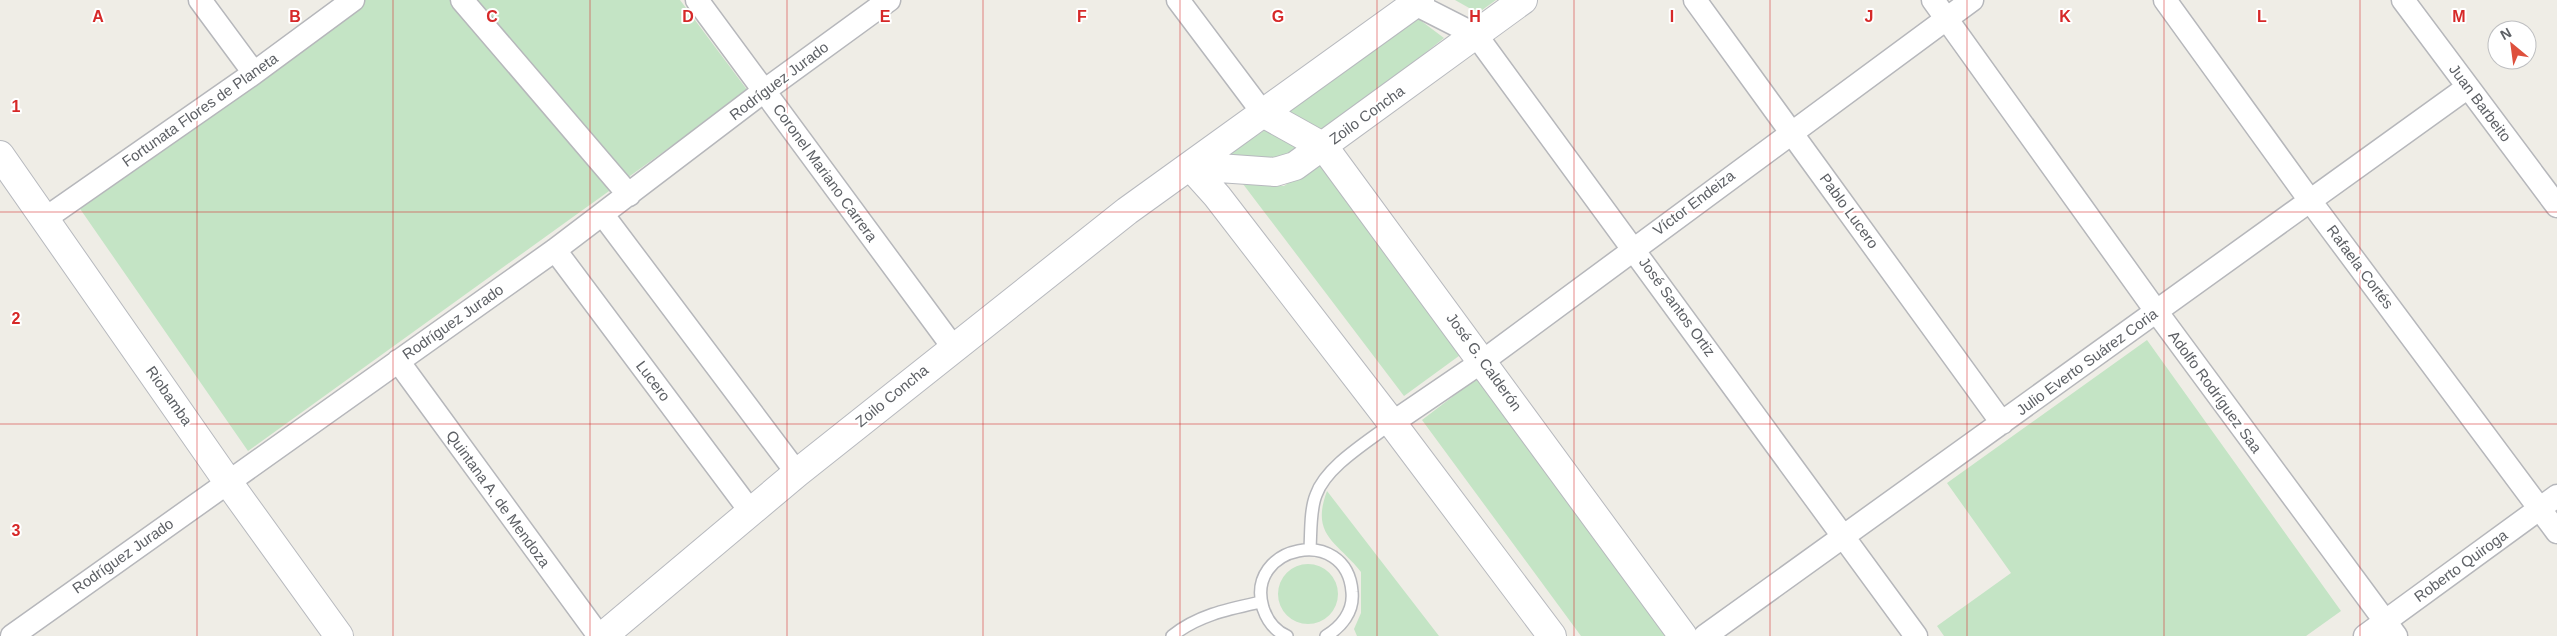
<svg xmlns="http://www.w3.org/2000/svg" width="2557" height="636" viewBox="0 0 2557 636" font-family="Arial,sans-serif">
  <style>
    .green { fill: #c4e4c5 }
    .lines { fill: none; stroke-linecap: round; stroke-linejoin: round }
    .lane-casing { stroke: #b6b7bb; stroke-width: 14 }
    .street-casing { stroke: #b6b7bb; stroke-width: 25 }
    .secondary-casing { stroke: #b7b9be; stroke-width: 30 }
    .lane { stroke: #fff; stroke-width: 11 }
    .street { stroke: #fff; stroke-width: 22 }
    .secondary { stroke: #fff; stroke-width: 28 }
    .grid { fill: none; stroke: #d62828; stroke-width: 1; stroke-opacity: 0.55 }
    .labels { text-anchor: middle; stroke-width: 4; stroke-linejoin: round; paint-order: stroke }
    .street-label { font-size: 15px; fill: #5d6065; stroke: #fff }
    .grid-label { font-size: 16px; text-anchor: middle; font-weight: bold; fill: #d62828; stroke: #fff; stroke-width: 4; stroke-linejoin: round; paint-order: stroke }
  </style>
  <rect width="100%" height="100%" fill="#efede6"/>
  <path class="green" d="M 364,0 L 680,0 L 748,91 L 248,451 L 76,203 Z
    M 1455,0 L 1496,0 L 1478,13 Z
    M 1416,17 L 1444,38 L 1322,135 L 1286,113 Z
    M 1268,128 L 1300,147 L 1283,159 L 1227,156 Z
    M 1319,162 L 1463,353 L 1404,396 L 1243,184 L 1284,186 Z
    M 2147,340 L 2341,611 L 2306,636 L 1944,636 L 1937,626 L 2011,573 L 1947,483 Z
    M 1477,378 L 1667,636 L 1581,636 L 1422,420 Z
    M 1327,491 L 1439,636 L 1357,636 L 1354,629 L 1361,613 L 1361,572 C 1338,542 1310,536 1327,491 Z
    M1278 594a30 30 0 1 1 60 0a30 30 0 1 1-60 0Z"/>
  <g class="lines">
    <g class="lane-casing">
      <path id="lane" d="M 1310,549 C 1311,532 1310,510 1316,495 C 1326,466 1369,441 1392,423
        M 1172,636 C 1198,615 1229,609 1261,602
        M 1287,636 C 1275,631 1267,620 1263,608 C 1244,545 1347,524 1352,592 C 1354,612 1341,627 1326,636"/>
    </g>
    <g class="street-casing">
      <path id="street" d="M 200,0 L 254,73
        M 462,0 L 629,195
        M 697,0 L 953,347
        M 1178,0 L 1263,113
        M 1413,0 L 1415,4 L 1476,35 L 1916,636
        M 1695,0 L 2002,423
        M 1933,0 L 2156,311 L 2396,636
        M 2165,0 L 2311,202 L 2557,532
        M 2403,0 L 2557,206
        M 603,215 L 797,473
        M 46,218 L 254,73 L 353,0
        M 555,250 L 751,512
        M 398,361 L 599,636
        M 1392,423 L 1483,361 L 1972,0
        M 12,636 L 555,250 L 764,91 L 889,0
        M 1705,636 L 2468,87
        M 2365,636 L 2557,496"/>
    </g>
    <g class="secondary-casing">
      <path id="secondary" d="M 1263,113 L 1324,147 L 1683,636
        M 0,155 L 228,482 L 339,636
        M 1190,166 L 1217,196 L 1392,423 L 1552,636
        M 1190,166 L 1275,172 L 1295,166 L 1523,0
        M 603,636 L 797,473 L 1127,211 L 1420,0"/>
    </g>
    <use href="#lane" class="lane"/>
    <use href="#street" class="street"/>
    <use href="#secondary" class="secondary"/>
  </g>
  <path class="grid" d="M 197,0 L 197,636M 393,0 L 393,636M 590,0 L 590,636M 787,0 L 787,636M 983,0 L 983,636M 1180,0 L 1180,636M 1377,0 L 1377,636M 1574,0 L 1574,636M 1770,0 L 1770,636M 1967,0 L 1967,636M 2164,0 L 2164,636M 2360,0 L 2360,636M 0,212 L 2557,212M 0,424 L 2557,424"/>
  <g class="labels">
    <g class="street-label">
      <text transform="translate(779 81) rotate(-37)" y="5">Rodríguez Jurado</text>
      <text transform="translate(2480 103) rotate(53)" y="5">Juan Barbeito</text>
      <text transform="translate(200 110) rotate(-35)" y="5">Fortunata Flores de Planeta</text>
      <text transform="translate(1367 115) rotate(-36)" y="5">Zoilo Concha</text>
      <text transform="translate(825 173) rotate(54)" y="5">Coronel Mariano Carrera</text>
      <text transform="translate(1694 203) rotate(-37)" y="5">Víctor Endeiza</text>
      <text transform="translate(1849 211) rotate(54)" y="5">Pablo Lucero</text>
      <text transform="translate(2360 267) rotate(53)" y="5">Rafaela Cortés</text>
      <text transform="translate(1677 307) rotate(54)" y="5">José Santos Ortiz</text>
      <text transform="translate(453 322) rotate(-35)" y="5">Rodríguez Jurado</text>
      <text transform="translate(1484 362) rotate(54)" y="5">José G. Calderón</text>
      <text transform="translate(2087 362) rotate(-36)" y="5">Julio Everto Suárez Coria</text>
      <text transform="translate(653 381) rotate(53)" y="5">Lucero</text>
      <text transform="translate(2215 392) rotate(54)" y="5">Adolfo Rodríguez Saa</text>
      <text transform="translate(169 396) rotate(55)" y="5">Riobamba</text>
      <text transform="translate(892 396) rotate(-39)" y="5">Zoilo Concha</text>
      <text transform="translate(498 499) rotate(54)" y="5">Quintana A. de Mendoza</text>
      <text transform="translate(123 556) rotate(-35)" y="5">Rodríguez Jurado</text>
      <text transform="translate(2461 566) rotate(-36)" y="5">Roberto Quiroga</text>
    </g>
  </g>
  <g class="grid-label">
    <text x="98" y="22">A</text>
    <text x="295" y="22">B</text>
    <text x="492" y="22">C</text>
    <text x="688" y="22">D</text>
    <text x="885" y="22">E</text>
    <text x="1082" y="22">F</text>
    <text x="1278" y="22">G</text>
    <text x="1475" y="22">H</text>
    <text x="1672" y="22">I</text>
    <text x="1869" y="22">J</text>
    <text x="2065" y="22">K</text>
    <text x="2262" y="22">L</text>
    <text x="2459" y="22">M</text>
    <text x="16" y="112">1</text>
    <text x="16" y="324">2</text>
    <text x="16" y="536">3</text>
  </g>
  <g transform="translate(2512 45) rotate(331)"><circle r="24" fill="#ffffff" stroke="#bebfc1"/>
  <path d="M0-4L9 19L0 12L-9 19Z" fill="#de503d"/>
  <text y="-8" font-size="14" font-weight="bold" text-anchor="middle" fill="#5d6065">N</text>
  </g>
</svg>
